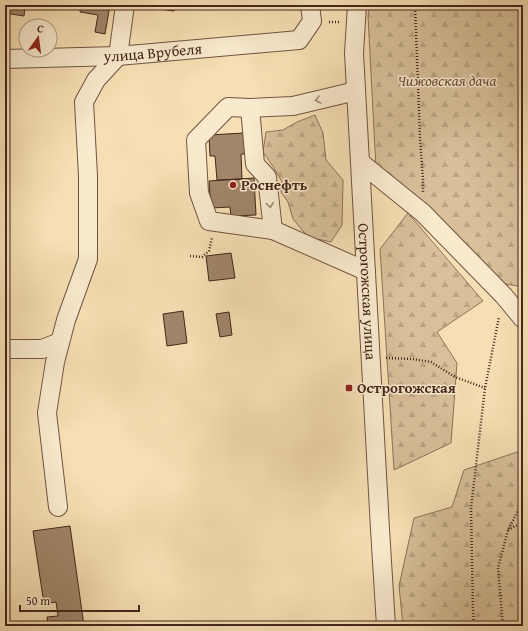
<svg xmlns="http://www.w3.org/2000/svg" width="528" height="631" viewBox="0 0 528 631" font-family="'Gentium Book Plus',serif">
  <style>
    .forest { fill: url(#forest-firs); stroke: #8e735a }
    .building { fill: #a1866a; stroke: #44261a }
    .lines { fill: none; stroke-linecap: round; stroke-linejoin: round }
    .minor-casing { stroke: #705440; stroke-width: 20 }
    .path { stroke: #44261a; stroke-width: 2.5; stroke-dasharray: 1 2; stroke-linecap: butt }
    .minor { stroke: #f9eace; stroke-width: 18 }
    .oneway { stroke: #9e8874 }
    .poi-dot { fill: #8f2418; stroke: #f9eace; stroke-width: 1.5 }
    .labels { text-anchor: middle; stroke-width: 3; stroke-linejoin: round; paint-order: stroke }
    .street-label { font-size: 15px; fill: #44261a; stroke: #f9eace }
    .park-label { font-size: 15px; font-style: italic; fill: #694c3a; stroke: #f9eace }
    .poi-label { font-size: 15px; font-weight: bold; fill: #44261a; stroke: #f9eace; text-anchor: start }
  </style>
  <defs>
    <pattern id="forest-firs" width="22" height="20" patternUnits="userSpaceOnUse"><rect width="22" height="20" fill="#d8c09a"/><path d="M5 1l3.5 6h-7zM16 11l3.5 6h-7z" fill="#bba584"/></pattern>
  </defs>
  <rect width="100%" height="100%" fill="#f6dfb4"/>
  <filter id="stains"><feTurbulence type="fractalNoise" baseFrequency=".005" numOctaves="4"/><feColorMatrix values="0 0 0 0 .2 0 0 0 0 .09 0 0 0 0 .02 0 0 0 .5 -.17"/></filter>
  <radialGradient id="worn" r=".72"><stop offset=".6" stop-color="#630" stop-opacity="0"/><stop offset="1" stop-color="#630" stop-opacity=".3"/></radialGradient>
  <path class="forest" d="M 369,5 L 523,5 L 523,287 L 494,282 L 376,169 L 368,16 Z
    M 315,115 L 323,133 L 326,160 L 343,180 L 342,225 L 331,242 L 308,237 L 293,219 L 288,202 L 281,192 L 282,182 L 274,168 L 263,152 L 266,132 L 283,130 L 297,122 Z
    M 408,213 L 483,301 L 437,332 L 457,363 L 451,443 L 394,470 L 380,249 Z
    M 520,451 L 523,451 L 523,626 L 403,626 L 399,586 L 414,518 L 452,507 L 464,470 Z"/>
  <path class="building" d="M 5,5 L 33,5 L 33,7 L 25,6 L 24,16 L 5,13 Z
    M 81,5 L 110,5 L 105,34 L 95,32 L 98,15 L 80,12 Z
    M 139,5 L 175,5 L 174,11 L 138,6 Z
    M 244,133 L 245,154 L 241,154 L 242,179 L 217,180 L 215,156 L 210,156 L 209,135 Z
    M 254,178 L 256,215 L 231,216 L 230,207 L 211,208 L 209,181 Z
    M 231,253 L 235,278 L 209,281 L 206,256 Z
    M 183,311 L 187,343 L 167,346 L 163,314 Z
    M 229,312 L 232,335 L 220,337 L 216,314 Z
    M 70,526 L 84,626 L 48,626 L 47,617 L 58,616 L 56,602 L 44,604 L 33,531 Z"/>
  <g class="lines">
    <g class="minor-casing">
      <g id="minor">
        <path id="s1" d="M 357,5 L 354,53 L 380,529 L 386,626"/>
        <path id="s2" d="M 5,59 L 118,56 L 299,40 L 312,21 L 310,5"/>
        <path d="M 356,91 L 293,106 L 250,108 L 255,164 L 267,177 L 273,230 L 366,271"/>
        <path d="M 250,108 L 228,107 L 196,140 L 199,193 L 209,221 L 273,230"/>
        <path d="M 360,162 L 423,213 L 504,296 L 523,319"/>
        <path d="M 5,349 L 42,349 L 60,342"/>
        <path d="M 58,507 L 47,413 L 55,362 L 66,320 L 88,259 L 88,176 L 84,102 L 96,80 L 118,56 L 125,5"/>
      </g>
    </g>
    <path class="path" d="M 415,5 L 420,138 L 423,180 L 423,192
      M 329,22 L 340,22
      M 190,256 L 202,257 L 209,251 L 212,237
      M 386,358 L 413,359 L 431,362 L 455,377 L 485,388
      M 508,530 L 523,522
      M 474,626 L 473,611 L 471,508 L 485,388 L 499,317
      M 503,626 L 498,568 L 508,530 L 523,501"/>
    <use href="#minor" class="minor"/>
  </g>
  <defs><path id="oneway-chevron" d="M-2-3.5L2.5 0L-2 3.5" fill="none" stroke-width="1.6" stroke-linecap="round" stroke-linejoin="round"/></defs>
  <g class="oneway">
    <use href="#oneway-chevron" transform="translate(318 100) rotate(166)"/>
    <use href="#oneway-chevron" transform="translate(270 205) rotate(83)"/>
  </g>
  <g class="poi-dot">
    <circle cx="233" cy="185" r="4"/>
    <rect x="345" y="384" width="8" height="8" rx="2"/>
  </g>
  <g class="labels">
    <g class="street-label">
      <text dy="5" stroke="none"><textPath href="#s2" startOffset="148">улица Врубеля</textPath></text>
      <text dy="5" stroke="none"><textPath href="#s1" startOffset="287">Острогожская улица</textPath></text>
    </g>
    <g class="park-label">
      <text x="447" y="86">Чижовская дача</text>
    </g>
    <g class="poi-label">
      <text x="241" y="190">Роснефть</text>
      <text x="357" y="393">Острогожская</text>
    </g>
  </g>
  <rect width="528" height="631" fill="none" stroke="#f6dfb4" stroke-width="20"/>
  <rect x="6" y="6" width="516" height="619" fill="none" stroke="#44261a" stroke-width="2"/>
  <rect x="10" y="10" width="508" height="611" fill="none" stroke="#44261a"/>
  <g transform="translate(38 38) rotate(14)"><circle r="19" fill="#f9eace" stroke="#b19c86"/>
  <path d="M0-3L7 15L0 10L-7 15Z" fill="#8f2418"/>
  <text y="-6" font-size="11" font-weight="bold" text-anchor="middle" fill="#44261a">С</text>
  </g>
  <path d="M20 605v6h119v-6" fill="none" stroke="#44261a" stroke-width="2"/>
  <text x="26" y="605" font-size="12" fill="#44261a" stroke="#f9eace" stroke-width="3" paint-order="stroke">50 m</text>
  <rect width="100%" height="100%" filter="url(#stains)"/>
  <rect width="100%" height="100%" fill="url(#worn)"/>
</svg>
